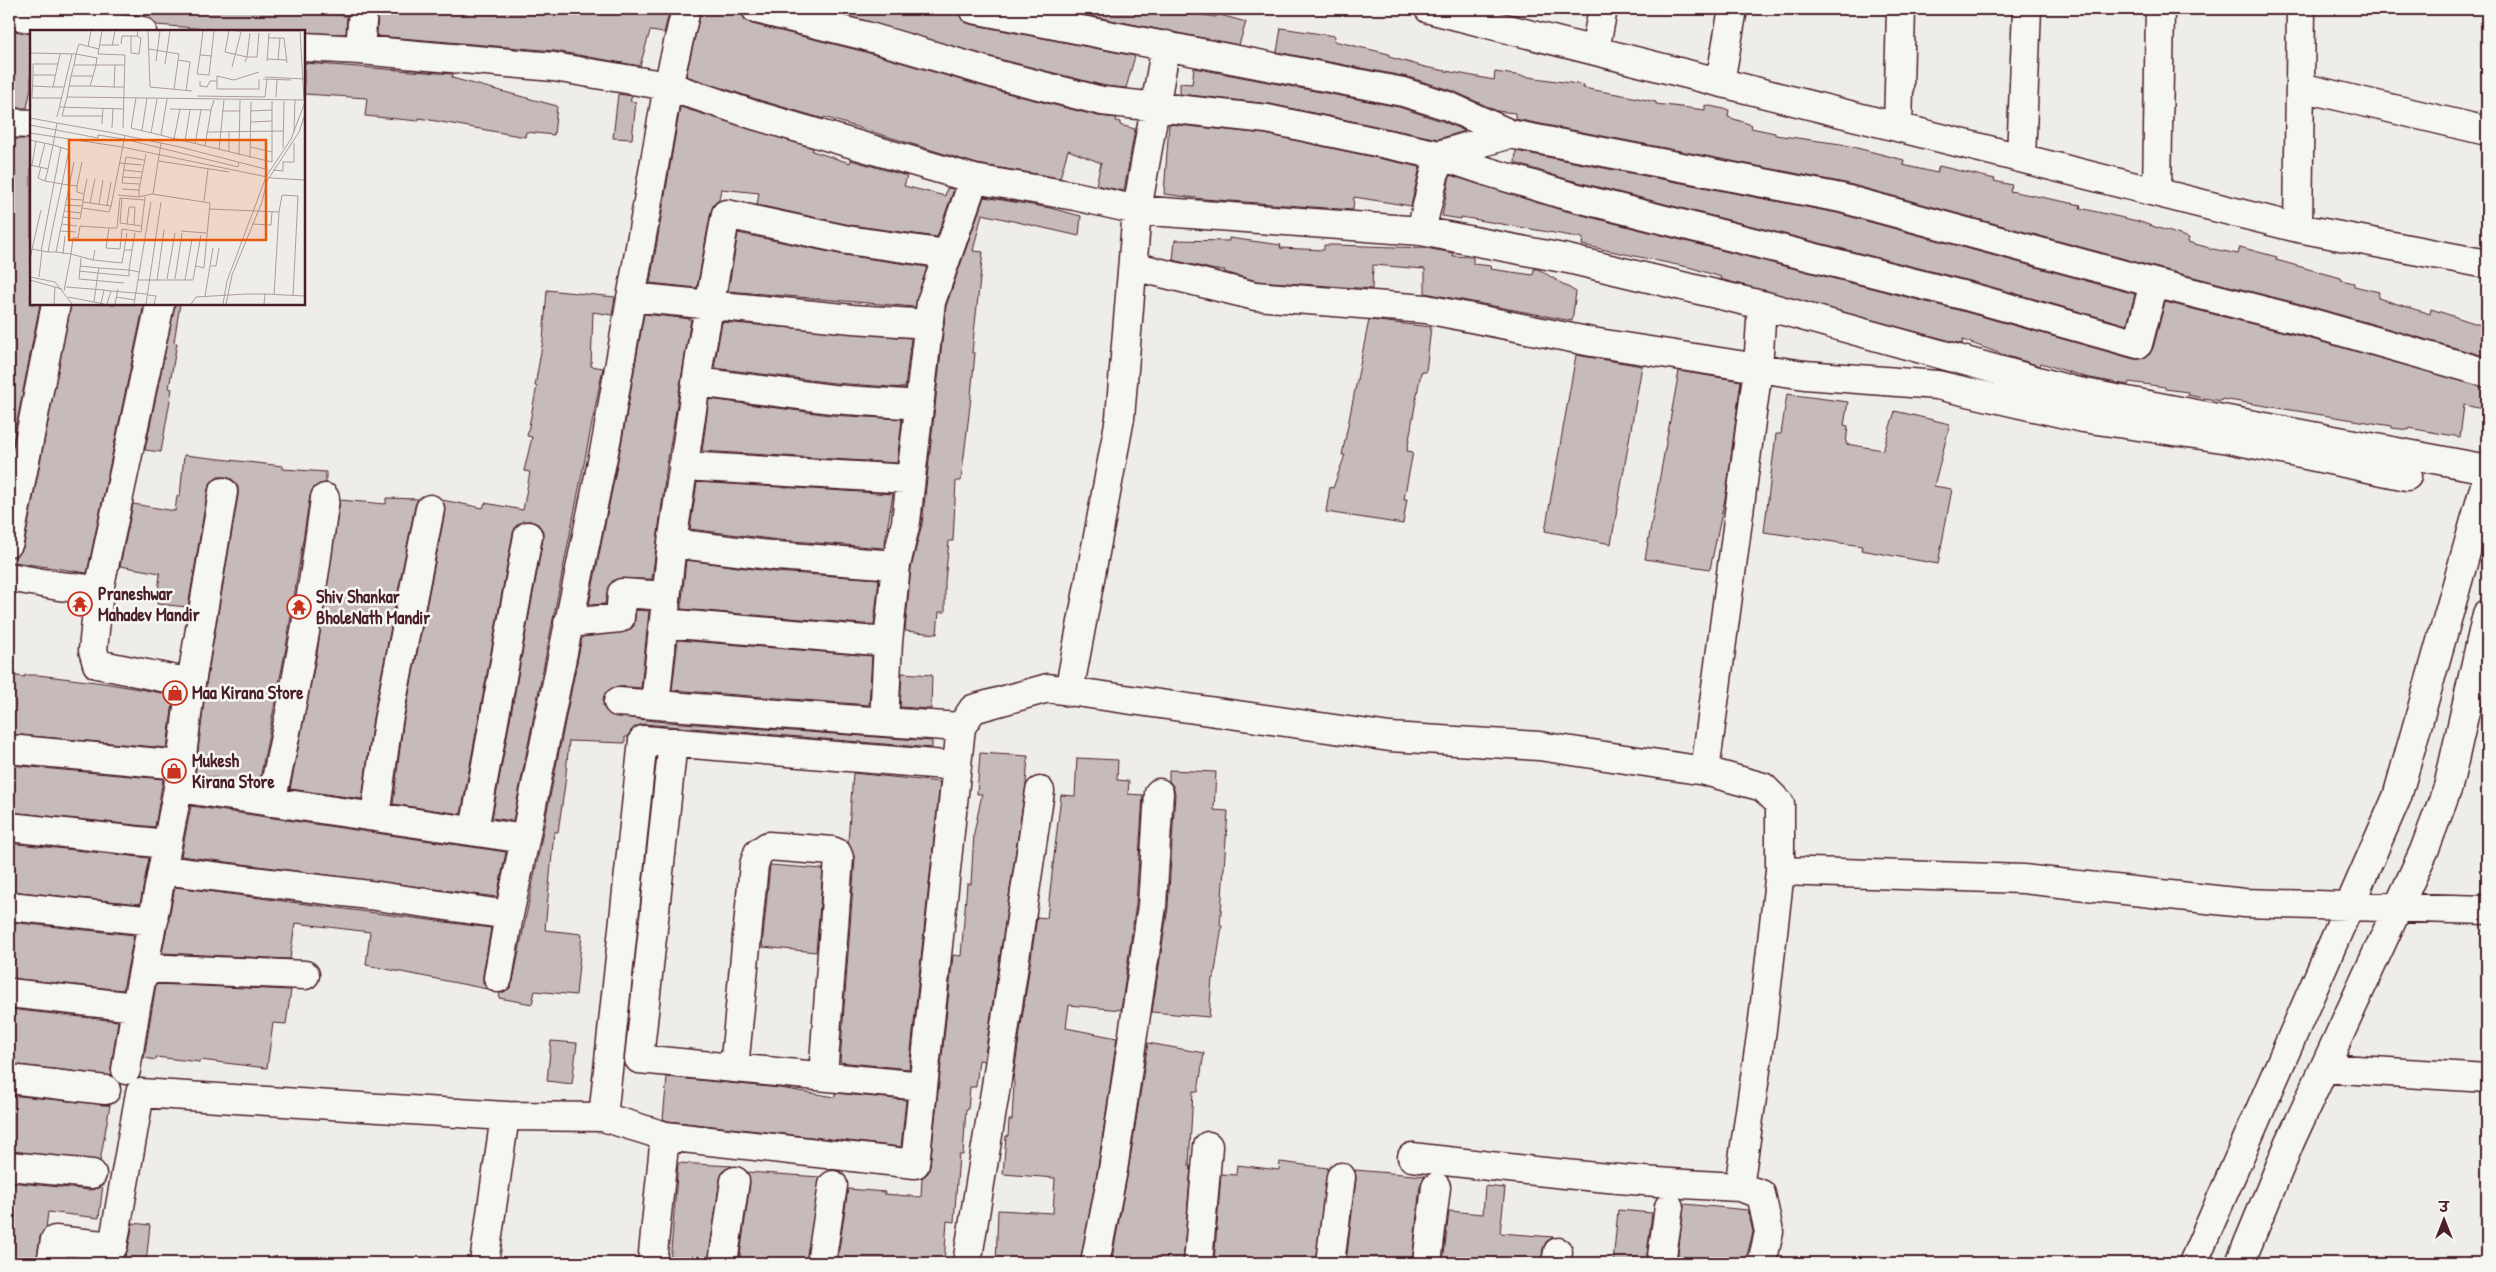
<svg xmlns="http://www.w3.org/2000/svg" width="2496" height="1272" viewBox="0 0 2496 1272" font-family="'Patrick Hand','Playpen Sans Deva',sans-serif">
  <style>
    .building { fill: #c6babb; stroke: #4a1f2b }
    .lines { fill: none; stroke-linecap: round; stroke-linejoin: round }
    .minor-casing { stroke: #4a1f2b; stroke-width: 31 }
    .minor { stroke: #f6f6f2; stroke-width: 28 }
    .labels { text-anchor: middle; stroke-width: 5; stroke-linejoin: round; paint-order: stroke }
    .poi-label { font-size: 18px; font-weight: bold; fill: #4a1f2b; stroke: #f6f6f2; text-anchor: start }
    .inset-road { fill: none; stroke: #ad9b9e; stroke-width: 1 }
    .view { fill: #e8590c; fill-opacity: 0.15; stroke: #e8590c; stroke-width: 2.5 }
    .inset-edge { fill: none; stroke: #4a1f2b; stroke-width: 2.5 }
  </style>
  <rect width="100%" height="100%" fill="#efedea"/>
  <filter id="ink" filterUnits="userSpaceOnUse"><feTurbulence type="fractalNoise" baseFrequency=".02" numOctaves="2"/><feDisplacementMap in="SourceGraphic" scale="10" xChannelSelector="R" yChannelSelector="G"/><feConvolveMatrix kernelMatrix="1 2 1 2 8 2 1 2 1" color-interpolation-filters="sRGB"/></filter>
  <g filter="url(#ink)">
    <path class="building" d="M 124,9 L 302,9 L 302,12 L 347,16 L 346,34 L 233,31 L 156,25 L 151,19 L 144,16 L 124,14 Z
      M 378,9 L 670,9 L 664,33 L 650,31 L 640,66 L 555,51 L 377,36 Z
      M 714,9 L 739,14 L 741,9 L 745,20 L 752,24 L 862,51 L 995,90 L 1098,116 L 1117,118 L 1116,121 L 1120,122 L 1120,125 L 1135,129 L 1124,191 L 1096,185 L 1101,163 L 1068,150 L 1060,178 L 977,164 L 824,117 L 824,119 L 759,100 L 686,76 L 701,10 L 713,12 Z
      M 821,9 L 958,9 L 962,20 L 970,24 L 1135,56 L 1126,88 L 1105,86 L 1003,60 Z
      M 1054,9 L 1164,9 L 1216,17 L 1217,14 L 1246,22 L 1239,45 Z
      M 1281,28 L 1335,36 L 1334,41 L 1389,54 L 1389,57 L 1425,67 L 1494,80 L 1495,72 L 1584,85 L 1583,88 L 1628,96 L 1656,102 L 1656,104 L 1705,110 L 1705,105 L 1729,110 L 1728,117 L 1752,125 L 1751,128 L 1775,133 L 1775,135 L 1841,144 L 1904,160 L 1903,165 L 1937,173 L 1939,166 L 1995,179 L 1994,181 L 2012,185 L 2010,191 L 2081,205 L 2080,208 L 2137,221 L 2189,238 L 2188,242 L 2213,249 L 2238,254 L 2240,247 L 2277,257 L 2276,260 L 2341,278 L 2341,280 L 2354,283 L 2354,286 L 2379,292 L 2378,298 L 2430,314 L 2431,309 L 2487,327 L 2487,357 L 2316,308 L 2158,268 L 1845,183 L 1515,119 L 1515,113 L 1497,111 L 1453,91 L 1408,77 L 1277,52 Z
      M 9,30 L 31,34 L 31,88 L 27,108 L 9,108 Z
      M 304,63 L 453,74 L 452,78 L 557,106 L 554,135 L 526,132 L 525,137 L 419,118 L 419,121 L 365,116 L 367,98 L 304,94 Z
      M 1194,68 L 1399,107 L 1442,121 L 1465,131 L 1438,139 L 1270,104 L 1180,94 L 1180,83 L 1192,84 Z
      M 618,94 L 632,96 L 630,101 L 636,102 L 632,139 L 613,138 Z
      M 680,107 L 813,148 L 812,151 L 850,163 L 851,160 L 907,176 L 904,186 L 945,196 L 947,188 L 954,189 L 937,237 L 850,225 L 757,205 L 759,193 L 721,189 L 719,200 L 714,204 L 711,211 L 697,288 L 650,283 Z
      M 1169,124 L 1265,134 L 1420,167 L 1411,206 L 1354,197 L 1353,210 L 1204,199 L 1164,194 Z
      M 9,139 L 31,139 L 31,304 L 40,304 L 9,463 Z
      M 1516,151 L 1837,213 L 2135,294 L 2127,325 L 1974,282 L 1566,179 L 1515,163 Z
      M 1450,175 L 1558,209 L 1966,312 L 2134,359 L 2142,359 L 2149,355 L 2153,348 L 2165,302 L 2308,338 L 2487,388 L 2487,410 L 2464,405 L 2460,437 L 2409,428 L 2409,430 L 2392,428 L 2392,426 L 2335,417 L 2222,399 L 2221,401 L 2187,395 L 2188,392 L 2165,389 L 2165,387 L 2129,382 L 2128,385 L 2085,377 L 2041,363 L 2040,366 L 2004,355 L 1963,340 L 1962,344 L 1720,279 L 1721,277 L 1692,268 L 1582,245 L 1583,238 L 1461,217 L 1461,219 L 1442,216 Z
      M 984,197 L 1050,208 L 1081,216 L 1079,236 L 982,214 L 973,251 L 983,252 L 974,333 L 972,353 L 975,353 L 970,406 L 961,481 L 956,481 L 953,541 L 949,541 L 945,582 L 945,612 L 939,612 L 937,634 L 905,631 L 911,568 L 922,524 L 946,306 Z
      M 738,233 L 844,255 L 927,267 L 915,307 L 728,291 Z
      M 1229,238 L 1281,245 L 1280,248 L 1324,250 L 1324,245 L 1334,245 L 1426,248 L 1453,253 L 1453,256 L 1473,257 L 1473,264 L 1491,266 L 1490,269 L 1533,275 L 1534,269 L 1538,269 L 1576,292 L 1572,321 L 1425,293 L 1425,269 L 1373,265 L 1372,289 L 1257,281 L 1224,272 L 1225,270 L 1215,270 L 1173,260 L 1175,240 L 1229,241 Z
      M 547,290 L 615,297 L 612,315 L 593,312 L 591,366 L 603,368 L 513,821 L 492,818 L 543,539 L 543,531 L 538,524 L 530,521 L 523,521 L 516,526 L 513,533 L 461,814 L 393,804 L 403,724 L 445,512 L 442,500 L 483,508 L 485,503 L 523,510 L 530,472 L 524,471 L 532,437 L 527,436 L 537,386 L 535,386 L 543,340 Z
      M 71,304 L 144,304 L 87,573 L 14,562 L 14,557 L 21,552 L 24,545 Z
      M 175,304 L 180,304 L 174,342 L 177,343 L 169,388 L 172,389 L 161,452 L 145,450 Z
      M 644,314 L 691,319 L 667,465 L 652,579 L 616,579 L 609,585 L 605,604 L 589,605 L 622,440 Z
      M 1369,320 L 1431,327 L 1426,372 L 1421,372 L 1407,451 L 1413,452 L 1404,499 L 1407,499 L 1403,524 L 1326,512 L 1330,487 L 1333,488 L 1345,455 L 1342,455 Z
      M 722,322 L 911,338 L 905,388 L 834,383 L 714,368 Z
      M 1576,355 L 1642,366 L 1611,544 L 1545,531 Z
      M 1679,371 L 1741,381 L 1726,494 L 1710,569 L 1645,559 Z
      M 1787,394 L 1848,402 L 1844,425 L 1848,426 L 1846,444 L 1883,450 L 1895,411 L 1950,424 L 1934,486 L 1952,489 L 1938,564 L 1861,550 L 1862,546 L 1764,532 L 1776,434 L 1781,434 Z
      M 709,399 L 830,415 L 902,419 L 897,463 L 702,451 Z
      M 184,455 L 283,466 L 283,469 L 326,472 L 326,483 L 313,488 L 310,496 L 286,648 L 259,784 L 195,775 L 206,685 L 238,495 L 238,487 L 233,480 L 226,477 L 218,477 L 211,482 L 208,489 L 188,607 L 157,604 L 160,573 L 120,566 L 133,504 L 175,511 L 177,496 L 180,496 Z
      M 697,482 L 893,494 L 884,548 L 779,540 L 690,529 Z
      M 386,498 L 418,499 L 415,506 L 373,718 L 362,799 L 290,789 L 317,653 L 340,500 L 386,504 Z
      M 686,560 L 775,572 L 879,579 L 874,625 L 681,609 Z
      M 636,610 L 649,611 L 641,688 L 619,686 L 612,688 L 605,693 L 603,700 L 604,708 L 610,715 L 654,721 L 932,741 L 932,748 L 644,724 L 637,726 L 631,731 L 628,737 L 625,737 L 625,743 L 569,741 L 565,784 L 558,832 L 554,832 L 545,930 L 582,934 L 576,995 L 535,991 L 532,1004 L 499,998 L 500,993 L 510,988 L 513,981 L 582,637 L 628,631 L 634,626 Z
      M 678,640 L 872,656 L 869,705 L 672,690 Z
      M 902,673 L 932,675 L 931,709 L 900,707 Z
      M 9,675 L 25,677 L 25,675 L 38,675 L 104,683 L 174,695 L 167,748 L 9,734 Z
      M 980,753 L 1028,756 L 1026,784 L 984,1061 L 979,1060 L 976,1087 L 970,1087 L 968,1110 L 966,1109 L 963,1155 L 959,1155 L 954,1222 L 947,1221 L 944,1263 L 837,1263 L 848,1189 L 885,1192 L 884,1194 L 921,1197 L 922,1178 L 928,1173 L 930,1166 L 953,955 L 961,956 L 967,884 L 971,884 L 974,833 L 982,794 L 977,794 Z
      M 1077,758 L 1118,760 L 1117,780 L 1129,781 L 1128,794 L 1143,795 L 1136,904 L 1121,1010 L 1069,1005 L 1066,1028 L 1117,1038 L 1098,1167 L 1080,1263 L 996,1263 L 998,1210 L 1053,1213 L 1055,1178 L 1003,1174 L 1006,1136 L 1008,1136 L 1009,1120 L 1012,1120 L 1014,1084 L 1013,1080 L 1037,917 L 1047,918 L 1061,795 L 1075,796 Z
      M 9,765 L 163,779 L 155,827 L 9,812 Z
      M 1169,770 L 1216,772 L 1214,810 L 1228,811 L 1220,926 L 1222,926 L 1214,978 L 1212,978 L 1209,1017 L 1152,1012 L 1168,907 L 1175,794 L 1173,786 L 1169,781 Z
      M 853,773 L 940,782 L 909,1069 L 840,1062 L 855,859 L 848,842 Z
      M 191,806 L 506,852 L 497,897 L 181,856 Z
      M 9,843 L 149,858 L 140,904 L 9,891 Z
      M 770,865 L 823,869 L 816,952 L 762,947 Z
      M 175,887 L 491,928 L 483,975 L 483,983 L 487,989 L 366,965 L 370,932 L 295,923 L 290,959 L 162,953 Z
      M 9,922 L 134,935 L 123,990 L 9,978 Z
      M 156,984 L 291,990 L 286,1024 L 273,1023 L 267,1068 L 200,1060 L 199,1062 L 156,1057 L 156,1060 L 144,1058 Z
      M 9,1009 L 118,1021 L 111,1068 L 112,1076 L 9,1064 Z
      M 551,1041 L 577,1043 L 572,1084 L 547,1081 Z
      M 1148,1043 L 1204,1053 L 1198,1092 L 1193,1091 L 1189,1166 L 1191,1166 L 1183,1263 L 1111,1263 L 1128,1172 Z
      M 667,1077 L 780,1088 L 835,1097 L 835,1093 L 906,1100 L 901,1147 L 668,1121 L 663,1119 Z
      M 9,1095 L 110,1105 L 100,1161 L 9,1151 Z
      M 1280,1162 L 1328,1168 L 1315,1263 L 1214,1263 L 1221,1174 L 1236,1175 L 1237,1165 L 1279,1170 Z
      M 678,1163 L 732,1166 L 723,1171 L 720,1179 L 708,1263 L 670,1263 Z
      M 1355,1170 L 1425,1176 L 1420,1185 L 1412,1263 L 1346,1263 L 1356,1179 Z
      M 747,1172 L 820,1177 L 806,1263 L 739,1263 L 750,1183 Z
      M 9,1182 L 90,1190 L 98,1188 L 103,1184 L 99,1218 L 48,1212 L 46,1228 L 40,1237 L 36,1263 L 9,1261 Z
      M 1485,1186 L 1505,1188 L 1500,1233 L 1553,1237 L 1546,1242 L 1543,1249 L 1541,1263 L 1443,1263 L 1449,1211 L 1483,1214 Z
      M 1684,1204 L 1748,1210 L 1753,1232 L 1745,1263 L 1677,1263 Z
      M 1618,1210 L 1652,1213 L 1646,1263 L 1613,1263 Z
      M 133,1223 L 150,1225 L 146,1263 L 122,1263 L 128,1249 Z"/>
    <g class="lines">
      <g class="minor-casing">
        <path id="minor" d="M 756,9 L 866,36 L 999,75 L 1102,101 L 1267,119 L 1439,155 L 1489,172 L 1562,194 L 1970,297 L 2138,344 L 2154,283
          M 973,9 L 1403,92 L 1448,106 L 1510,134 L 1841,198 L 2154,283 L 2312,323 L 2487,373
          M 1429,9 L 2298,228 L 2487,264
          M 9,14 L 55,23 L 142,31
          M 304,47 L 360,50 L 554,67 L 668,86 L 754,115 L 974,179 L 1075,196 L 1137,210 L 1421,231 L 1568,259 L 1762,305 L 2074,391 L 2487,469
          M 360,50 L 363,9
          M 1595,50 L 1603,9
          M 1720,82 L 1733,9
          M 2300,87 L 2487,131
          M 9,123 L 31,124
          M 1898,127 L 1901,9
          M 2021,158 L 2027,9
          M 2157,192 L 2160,9
          M 2298,228 L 2301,9
          M 1421,231 L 1439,155 L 1510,134
          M 1133,266 L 1255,296 L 1426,309 L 1592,342 L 1758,368 L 1805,375 L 1937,385 L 2083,418 L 2229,439 L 2407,476
          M 631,297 L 853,319 L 929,324
          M 697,382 L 832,399 L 920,405
          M 683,466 L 909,479
          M 9,542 L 56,304
          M 896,565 L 777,556 L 672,543 L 700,357 L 726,214 L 847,240 L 947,254
          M 9,577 L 59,586 L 99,590 L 93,650 L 97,664 L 191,683 L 178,788 L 525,839 L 607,437 L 668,86 L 686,9
          M 99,590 L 160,304
          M 568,623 L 620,618 L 622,593 L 666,596
          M 664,623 L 888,642 L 896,565 L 906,522 L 931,302 L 974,179
          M 191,683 L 223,492
          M 1069,692 L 1120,418 L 1137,210 L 1166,45
          M 618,702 L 884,722 L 888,642
          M 655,705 L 672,543
          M 884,722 L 961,727
          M 673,742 L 639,1059 L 923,1086
          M 9,749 L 181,765
          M 1705,771 L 1758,368 L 1762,305
          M 271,802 C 294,701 312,601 325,498
          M 375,817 L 388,721 L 430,509
          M 9,827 L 166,844
          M 474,830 L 528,536
          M 163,870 L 377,896 L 509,915 L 525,839
          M 1780,871 L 2023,879 L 2244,903 L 2487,910
          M 9,906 L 154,921
          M 144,968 L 305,975
          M 498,978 L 509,915
          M 9,993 L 136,1007 L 178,788
          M 734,1068 L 754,865 L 758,853 L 768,846 L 832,851 L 837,853 L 839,858 L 823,1076
          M 2324,1068 L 2487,1078
          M 126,1070 L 136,1007
          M 9,1079 L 106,1090
          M 603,1117 L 665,1136
          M 1412,1157 C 1521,1170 1630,1182 1739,1187
          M 9,1166 L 92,1174
          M 51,1263 L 55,1240 L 113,1246 L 140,1093 L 505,1116
          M 484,1263 L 505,1116 L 603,1117 L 643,740 L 957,766
          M 652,1263 L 665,1136 L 915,1164 L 961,727 L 973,709 L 1048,688 L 1390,737 L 1539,746 L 1705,771 L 1763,787 L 1780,804 L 1780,871 L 1762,1029 L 1739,1187 L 1761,1194 L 1769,1232 L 1762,1263
          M 723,1263 L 735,1181
          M 821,1263 L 833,1185
          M 967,1263 L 996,1086 L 1040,791
          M 1095,1263 L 1113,1170 L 1152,906 L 1159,793
          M 1198,1263 L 1208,1146
          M 1330,1263 L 1341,1177
          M 1427,1263 L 1436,1187
          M 1556,1263 L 1558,1252
          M 1661,1263 L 1669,1207
          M 2193,1263 L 2397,797 L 2487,478
          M 2240,1263 L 2290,1142 L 2424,851 L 2448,787 L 2487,614"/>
      </g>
      <use href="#minor" class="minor"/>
    </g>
  </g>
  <defs>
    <g id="temple-ring" transform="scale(1.25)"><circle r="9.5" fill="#f6f6f2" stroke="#c8321e" stroke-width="1.5"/><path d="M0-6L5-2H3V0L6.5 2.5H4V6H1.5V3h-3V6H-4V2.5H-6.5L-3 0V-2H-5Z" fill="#c8321e"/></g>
    <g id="shop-ring" transform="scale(1.25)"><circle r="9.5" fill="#f6f6f2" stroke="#c8321e" stroke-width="1.5"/><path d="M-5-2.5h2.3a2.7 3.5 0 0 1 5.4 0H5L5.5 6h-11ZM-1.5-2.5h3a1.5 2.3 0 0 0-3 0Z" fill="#c8321e"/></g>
  </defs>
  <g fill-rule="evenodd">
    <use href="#temple-ring" x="80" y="604"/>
    <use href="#temple-ring" x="299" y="607"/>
    <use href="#shop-ring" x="175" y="693"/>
    <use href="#shop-ring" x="174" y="771"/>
  </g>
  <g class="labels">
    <g class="poi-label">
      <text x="98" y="600">Praneshwar<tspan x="98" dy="21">Mahadev Mandir</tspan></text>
      <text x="316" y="603">Shiv Shankar<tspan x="316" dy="21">BholeNath Mandir</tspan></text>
      <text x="192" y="699">Maa Kirana Store</text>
      <text x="192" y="767">Mukesh<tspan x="192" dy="21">Kirana Store</tspan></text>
    </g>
  </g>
  <g transform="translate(30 30)">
    <rect width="275" height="275" fill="#efedea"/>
    <path class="inset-road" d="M 72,1 L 68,24 L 95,25 L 93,98M 118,1 L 120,57 L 162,61M 173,1 L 170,25 L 182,26M 199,1 L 195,22 L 217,27 L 220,3M 205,1 L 270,1M 270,1 L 274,70M 101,6 L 101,23 L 109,24 L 111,8 L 107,6 L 108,1M 239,8 L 254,8 L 257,33M 91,14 L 92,6 L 107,6M 70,15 L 89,15M 82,16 L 85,1M 58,17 L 61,1M 119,19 L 149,24 L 144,59M 0,23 L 46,24 L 44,35M 30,24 L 23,57 L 34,57M 170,25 L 167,44 L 179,45 L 184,1M 67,27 L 66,35 L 94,35M 67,28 L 46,24 L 49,14 L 69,19M 237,29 L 257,30M 148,30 L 160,32 L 156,61M 248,30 L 250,8M 126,31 L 130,1M 237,31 L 239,3M 215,32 L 217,27 L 227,27 L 229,3M 135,34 L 140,1M 85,35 L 84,57 L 94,57M 202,37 L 211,2M 3,45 L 3,34 L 28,34M 25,45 L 3,45 L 2,68 L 32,68M 41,46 L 37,67 L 275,70M 63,46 L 41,46 L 44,35 L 66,35 L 63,46 L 60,56 L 84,57M 235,47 L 274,49M 229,49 L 229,59 L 187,59 L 187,46 L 204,50 L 229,42M 233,49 L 261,50M 170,51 L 170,56 L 177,57 L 180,51 L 187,51M 2,56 L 23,57M 39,56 L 60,56M 167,66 L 235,67 L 237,49M 246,67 L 247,50M 106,68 L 101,98 L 242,132 L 242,91M 29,77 L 94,79M 140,79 L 181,80 L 184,70M 192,81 L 210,81M 221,81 L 242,80M 32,86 L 72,86M 32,86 L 37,67M 27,87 L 42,24M 0,88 L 27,93M 221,92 L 242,91 L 242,71M 72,94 L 73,78M 0,95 L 68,108 L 68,105 L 94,109 L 208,137 L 209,132M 82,98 L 83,78M 112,100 L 117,68M 177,102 L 253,101M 264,102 L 265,70M 0,103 L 92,117 L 242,148 L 275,150M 121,103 L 127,69M 131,105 L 137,69M 95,106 L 81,176 L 53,172 L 54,164 L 47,162 L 47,156 L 32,154 L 39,120 L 23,115 L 27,93 L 78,102 L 150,117 L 239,140M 144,109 L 150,79M 0,110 L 23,115 L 18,139 L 0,135M 155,111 L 160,80M 165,114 L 171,80M 175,116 L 181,80M 221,117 L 242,122M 253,118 L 254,71M 189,120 L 194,70M 199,122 L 199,102M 209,125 L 210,70M 220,128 L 221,72M 129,131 L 199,142M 44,132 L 33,187 L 50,189 L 53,172M 253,132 L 264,132 L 264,113M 89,133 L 112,135M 2,135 L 6,111M 9,137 L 15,113M 11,137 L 8,148 L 15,151M 94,140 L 112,142M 243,140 L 253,141 L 253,131M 93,147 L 111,148M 110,154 L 92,153 L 94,138 L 96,127 L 114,130M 47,156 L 52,132M 92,159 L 109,160 L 116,124M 54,164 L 57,149M 123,164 L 131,113M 88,165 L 109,167 L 109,160M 109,167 L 122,164 L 180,173 L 174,238 L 166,236M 92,168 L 90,193 L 112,196M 37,169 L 53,170M 115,170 L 90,168 L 87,198 L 79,198 L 76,218 L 90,219 L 92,199 L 111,202 L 115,167M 174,171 L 178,139M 60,173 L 65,149M 69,174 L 73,150M 35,175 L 52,176M 77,175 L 81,152M 52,178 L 79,182 L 81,176M 180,179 L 249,182 L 244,265M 34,181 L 51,183M 249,182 L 252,165 L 268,166 L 263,266M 32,194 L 47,196M 97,194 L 99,177 L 105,177 L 104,195M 222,194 L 241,195 L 242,182M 30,201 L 46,202M 151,201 L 176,203M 2,219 L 11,180M 95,220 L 102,220 L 105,203M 102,220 L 99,240 L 99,246 L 68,243 L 69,238 L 99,240 L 109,242M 11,221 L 31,117M 18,222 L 26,222 L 33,187M 26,222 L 41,224 L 43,208 L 48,208 L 50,196 L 79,198M 33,224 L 35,206M 51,228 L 49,249 L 94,253M 63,230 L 92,233 L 97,203M 0,231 L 2,219 L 18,222 L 22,201 L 32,154 L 15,151 L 18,139M 50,236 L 69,238M 181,236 L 186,236 L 189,218M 49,241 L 68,243 L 64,272M 0,247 L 25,252 L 42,274M 9,247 L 12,221M 137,249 L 145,203M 145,249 L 152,203M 0,250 L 32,259M 108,250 L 163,250 L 171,205M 155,250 L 162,209M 127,251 L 134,200M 36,257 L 74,260M 34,261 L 41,224 L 63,230 L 65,220M 81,261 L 117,264M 235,264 L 275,266M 118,265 L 126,266 L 124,274M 175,266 L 183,218M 38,267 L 74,274M 86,267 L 105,270M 71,273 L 74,260 L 81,261 L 77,274M 24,274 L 25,257M 85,274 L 88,259M 104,274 L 121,172M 116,274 L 131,172M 161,274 L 166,267 L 216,264 L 235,264 L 234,274M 193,274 L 197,251 L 236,147 L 261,109 L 275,72M 196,274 L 202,245 L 232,172 L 237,151 L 269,102 L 275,84"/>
    <path class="view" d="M 39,110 L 236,110 L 236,210 L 39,210 Z"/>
    <rect width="275" height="275" class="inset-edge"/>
  </g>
  <rect width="2496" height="1272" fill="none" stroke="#f6f6f2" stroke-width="30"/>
  <rect x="15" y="15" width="2466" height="1242" fill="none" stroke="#4a1f2b" stroke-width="2" filter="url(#ink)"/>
  <g transform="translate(2444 1220)" stroke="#f6f6f2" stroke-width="4" paint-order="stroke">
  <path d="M0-4L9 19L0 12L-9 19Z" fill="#4a1f2b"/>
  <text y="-8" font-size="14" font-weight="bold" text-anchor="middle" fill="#4a1f2b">उ</text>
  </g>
</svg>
